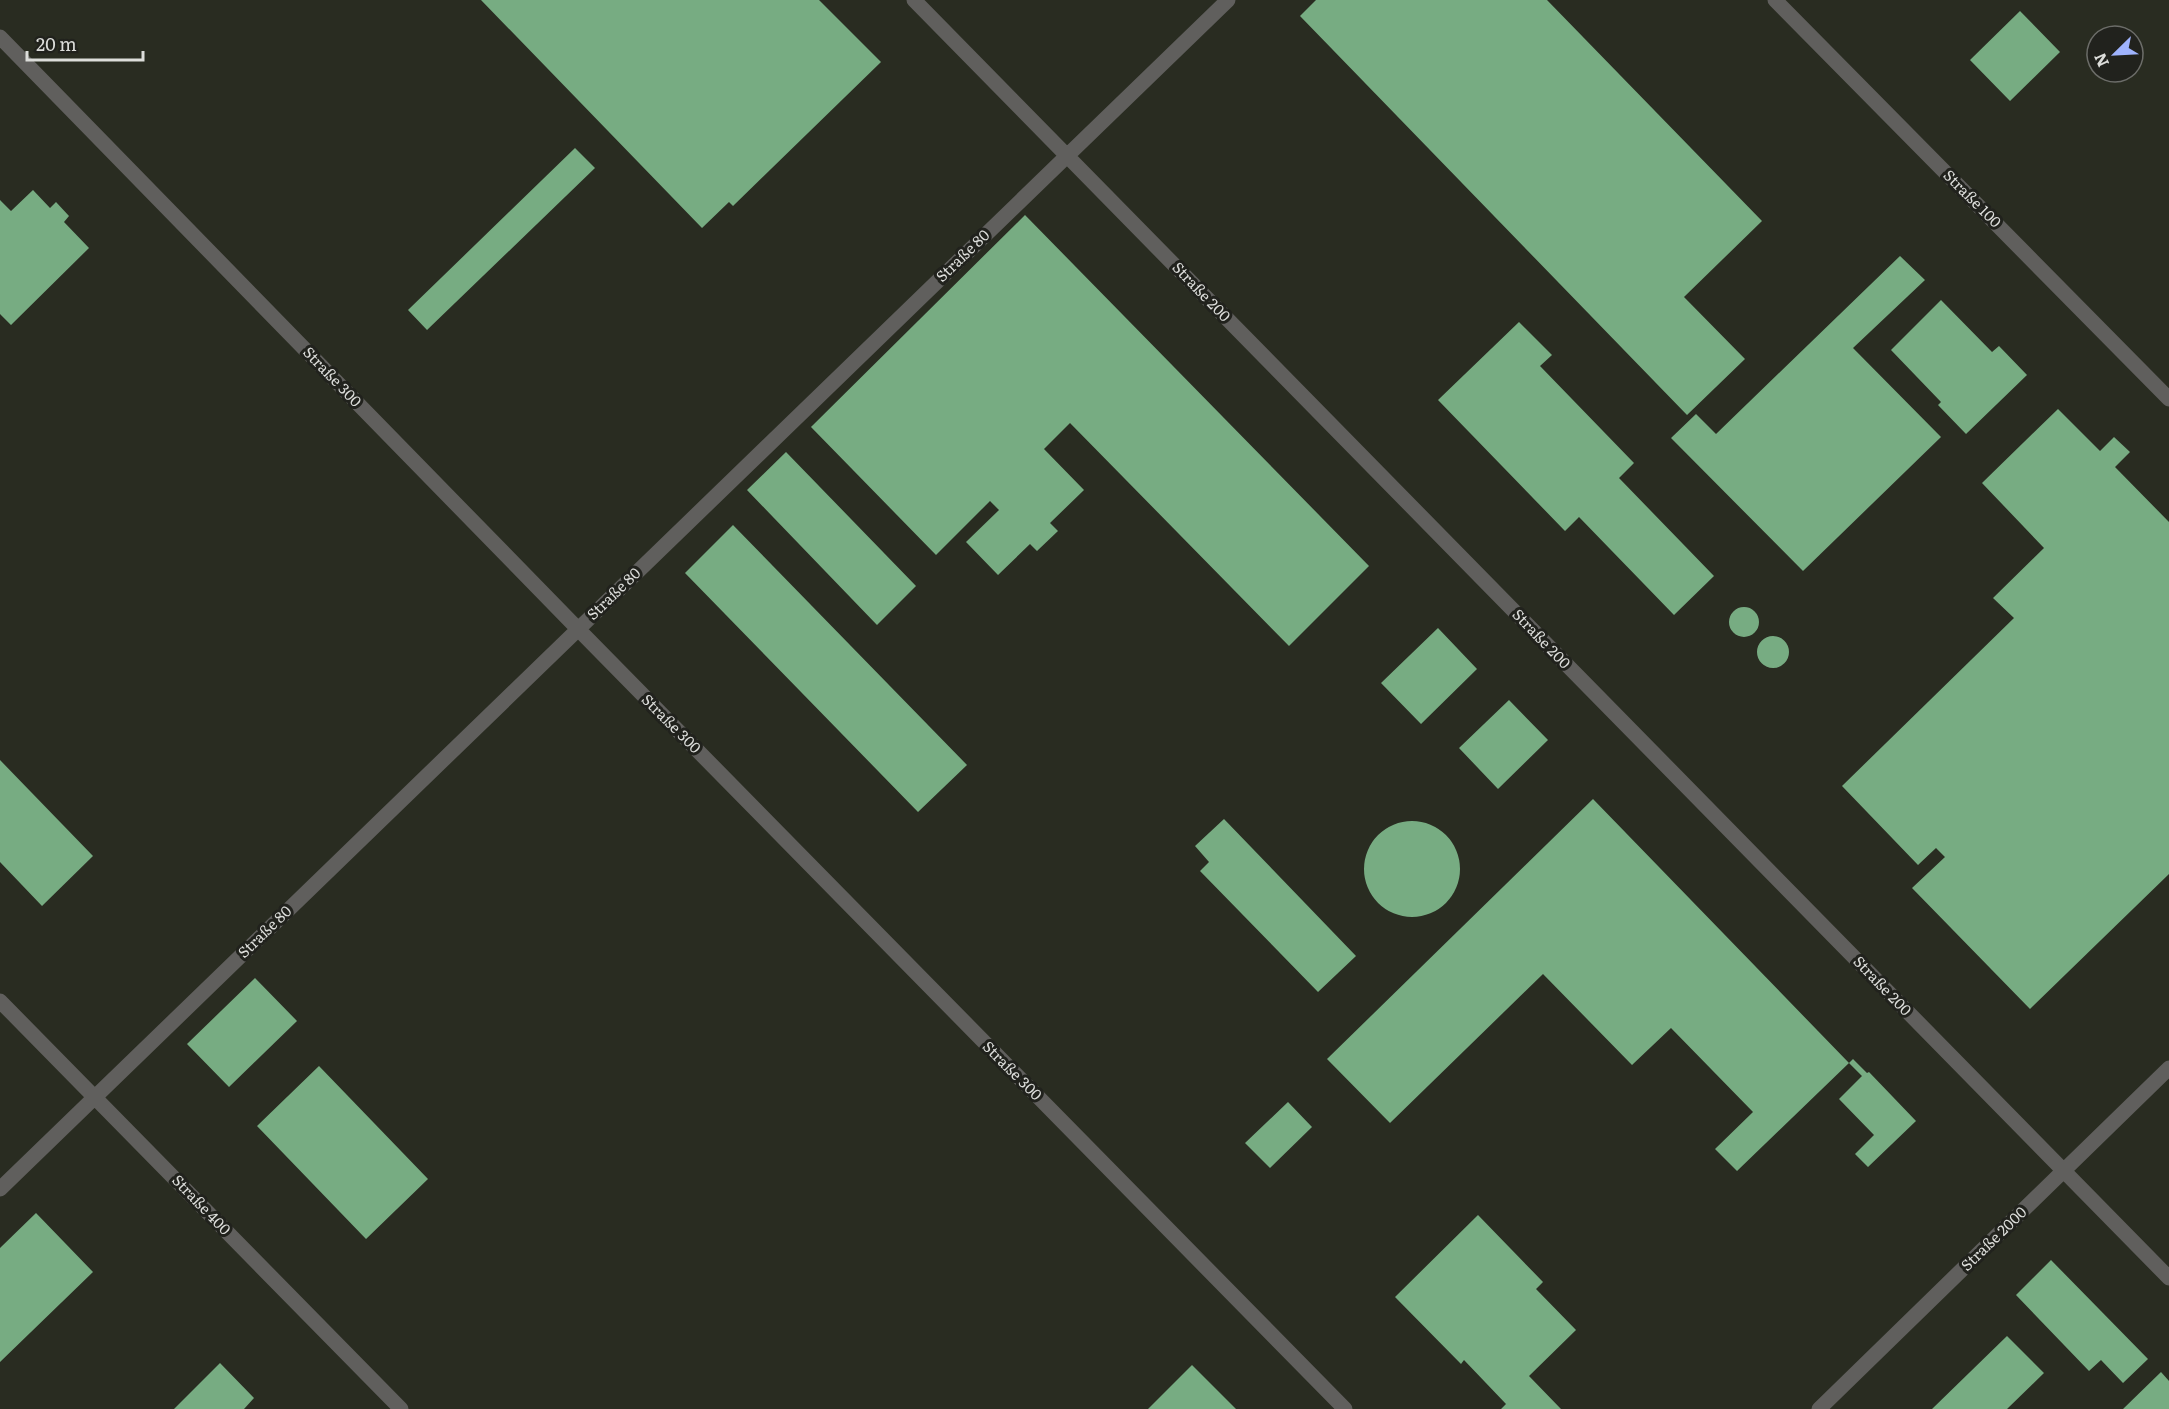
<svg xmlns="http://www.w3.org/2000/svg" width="2169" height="1409" viewBox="0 0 2169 1409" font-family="Literata,serif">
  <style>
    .built { fill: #292c21; fill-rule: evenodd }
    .building { fill: #77ac82 }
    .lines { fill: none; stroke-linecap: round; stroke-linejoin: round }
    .lane { stroke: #605f5d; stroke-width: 15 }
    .labels { text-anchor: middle; stroke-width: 6; stroke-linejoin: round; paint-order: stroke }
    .street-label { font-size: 15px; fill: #dcddda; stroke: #21221d }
  </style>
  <rect width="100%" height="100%" fill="#21221d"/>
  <path class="built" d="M 0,0 L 2169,0 L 2169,1409 L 0,1409 ZM 2097,36 L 2133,36 L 2133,72 L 2097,72 Z"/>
  <path class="building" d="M 481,0 L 819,0 L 881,62 L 733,206 L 729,202 L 702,228 Z
    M 1316,0 L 1547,0 L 1762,221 L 1684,297 L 1745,359 L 1687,415 L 1300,16 Z
    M 2020,11 L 2060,52 L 2010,101 L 1970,60 Z
    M 575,148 L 595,168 L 427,330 L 408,310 Z
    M 33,190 L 50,208 L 56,202 L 69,216 L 64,222 L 89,248 L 11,325 L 0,314 L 0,200 L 11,211 Z
    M 1025,215 L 1369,566 L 1289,646 L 1070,423 L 1044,449 L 1084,490 L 1050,523 L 1058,531 L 1037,551 L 1030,544 L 998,575 L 966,542 L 999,510 L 990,501 L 936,555 L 811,427 Z
    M 1900,256 L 1925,280 L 1853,348 L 1941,437 L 1803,571 L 1671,438 L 1696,414 L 1716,434 Z
    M 1941,300 L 1992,352 L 1999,346 L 2027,375 L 1966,434 L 1938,405 L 1941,402 L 1891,350 Z
    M 1519,322 L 1552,355 L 1540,366 L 1634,463 L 1619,478 L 1714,576 L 1674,615 L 1579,517 L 1565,531 L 1438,400 Z
    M 2058,409 L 2100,451 L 2114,437 L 2130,452 L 2115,467 L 2169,522 L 2169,874 L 2030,1009 L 1912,888 L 1945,857 L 1936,848 L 1918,865 L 1842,786 L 2014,618 L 1993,598 L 2044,548 L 1982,483 Z
    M 786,452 L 916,586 L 877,625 L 747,490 Z
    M 733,525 L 967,765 L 918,812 L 685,573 Z
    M1729 622a15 15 0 1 1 30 0a15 15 0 1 1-30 0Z
    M 1438,628 L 1477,669 L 1421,724 L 1381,683 Z
    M1757 652a16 16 0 1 1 32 0a16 16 0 1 1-32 0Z
    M 1509,700 L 1548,740 L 1498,789 L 1459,748 Z
    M 0,760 L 93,856 L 42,906 L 0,862 Z
    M 1593,799 L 1849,1063 L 1853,1059 L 1867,1073 L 1869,1072 L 1916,1121 L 1868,1167 L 1855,1154 L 1874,1135 L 1839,1099 L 1862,1076 L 1849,1063 L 1737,1171 L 1715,1149 L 1753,1112 L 1671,1028 L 1632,1065 L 1543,974 L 1390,1123 L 1327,1059 Z
    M 1224,819 L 1356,956 L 1318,992 L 1200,871 L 1209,862 L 1195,846 Z
    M1364 869a48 48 0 1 1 96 0a48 48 0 1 1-96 0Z
    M 255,978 L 297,1021 L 229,1087 L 187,1044 Z
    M 319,1066 L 428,1179 L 366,1239 L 257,1126 Z
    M 1288,1102 L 1312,1127 L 1270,1168 L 1245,1143 Z
    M 36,1213 L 93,1272 L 0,1362 L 0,1248 Z
    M 1478,1215 L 1543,1282 L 1536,1289 L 1576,1330 L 1529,1376 L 1561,1409 L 1501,1409 L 1506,1404 L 1464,1360 L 1461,1364 L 1395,1297 Z
    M 2051,1260 L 2148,1359 L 2123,1383 L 2101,1360 L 2089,1371 L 2016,1295 Z
    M 2007,1336 L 2044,1373 L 2007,1409 L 1932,1409 Z
    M 220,1363 L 254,1398 L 244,1409 L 174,1409 Z
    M 1192,1365 L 1236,1409 L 1148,1409 Z
    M 2161,1372 L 2169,1381 L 2169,1409 L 2123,1409 Z"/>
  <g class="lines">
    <path class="lane" d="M 914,0 L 2169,1278
      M 1775,0 L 2169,399
      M 0,37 L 578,629 L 1345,1409
      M 0,1001 L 401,1409
      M 0,1189 L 1228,0
      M 1819,1409 L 2169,1068"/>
  </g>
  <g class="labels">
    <g class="street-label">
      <text transform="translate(1972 199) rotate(45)" y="5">Straße 100</text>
      <text transform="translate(963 256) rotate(-44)" y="5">Straße 80</text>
      <text transform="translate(1201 292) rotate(46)" y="5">Straße 200</text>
      <text transform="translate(332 377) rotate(46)" y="5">Straße 300</text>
      <text transform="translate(614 594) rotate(-44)" y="5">Straße 80</text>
      <text transform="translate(1541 639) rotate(46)" y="5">Straße 200</text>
      <text transform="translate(671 724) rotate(45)" y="5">Straße 300</text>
      <text transform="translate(265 932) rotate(-44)" y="5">Straße 80</text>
      <text transform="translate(1882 986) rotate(46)" y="5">Straße 200</text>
      <text transform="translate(1012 1071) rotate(45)" y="5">Straße 300</text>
      <text transform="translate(201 1205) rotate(46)" y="5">Straße 400</text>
      <text transform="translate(1994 1239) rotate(-44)" y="5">Straße 2000</text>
    </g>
  </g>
  <g transform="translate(2115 54) rotate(246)"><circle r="28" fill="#21221d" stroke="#6c6d69" stroke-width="1.5"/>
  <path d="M0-4.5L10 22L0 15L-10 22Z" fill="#9fb3fd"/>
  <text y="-9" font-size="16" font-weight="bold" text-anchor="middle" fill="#dcddda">N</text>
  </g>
  <path d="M27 51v9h116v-9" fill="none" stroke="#dcddda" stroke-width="3"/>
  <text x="36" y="51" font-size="18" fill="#dcddda" stroke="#21221d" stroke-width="4.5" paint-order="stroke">20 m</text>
</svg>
